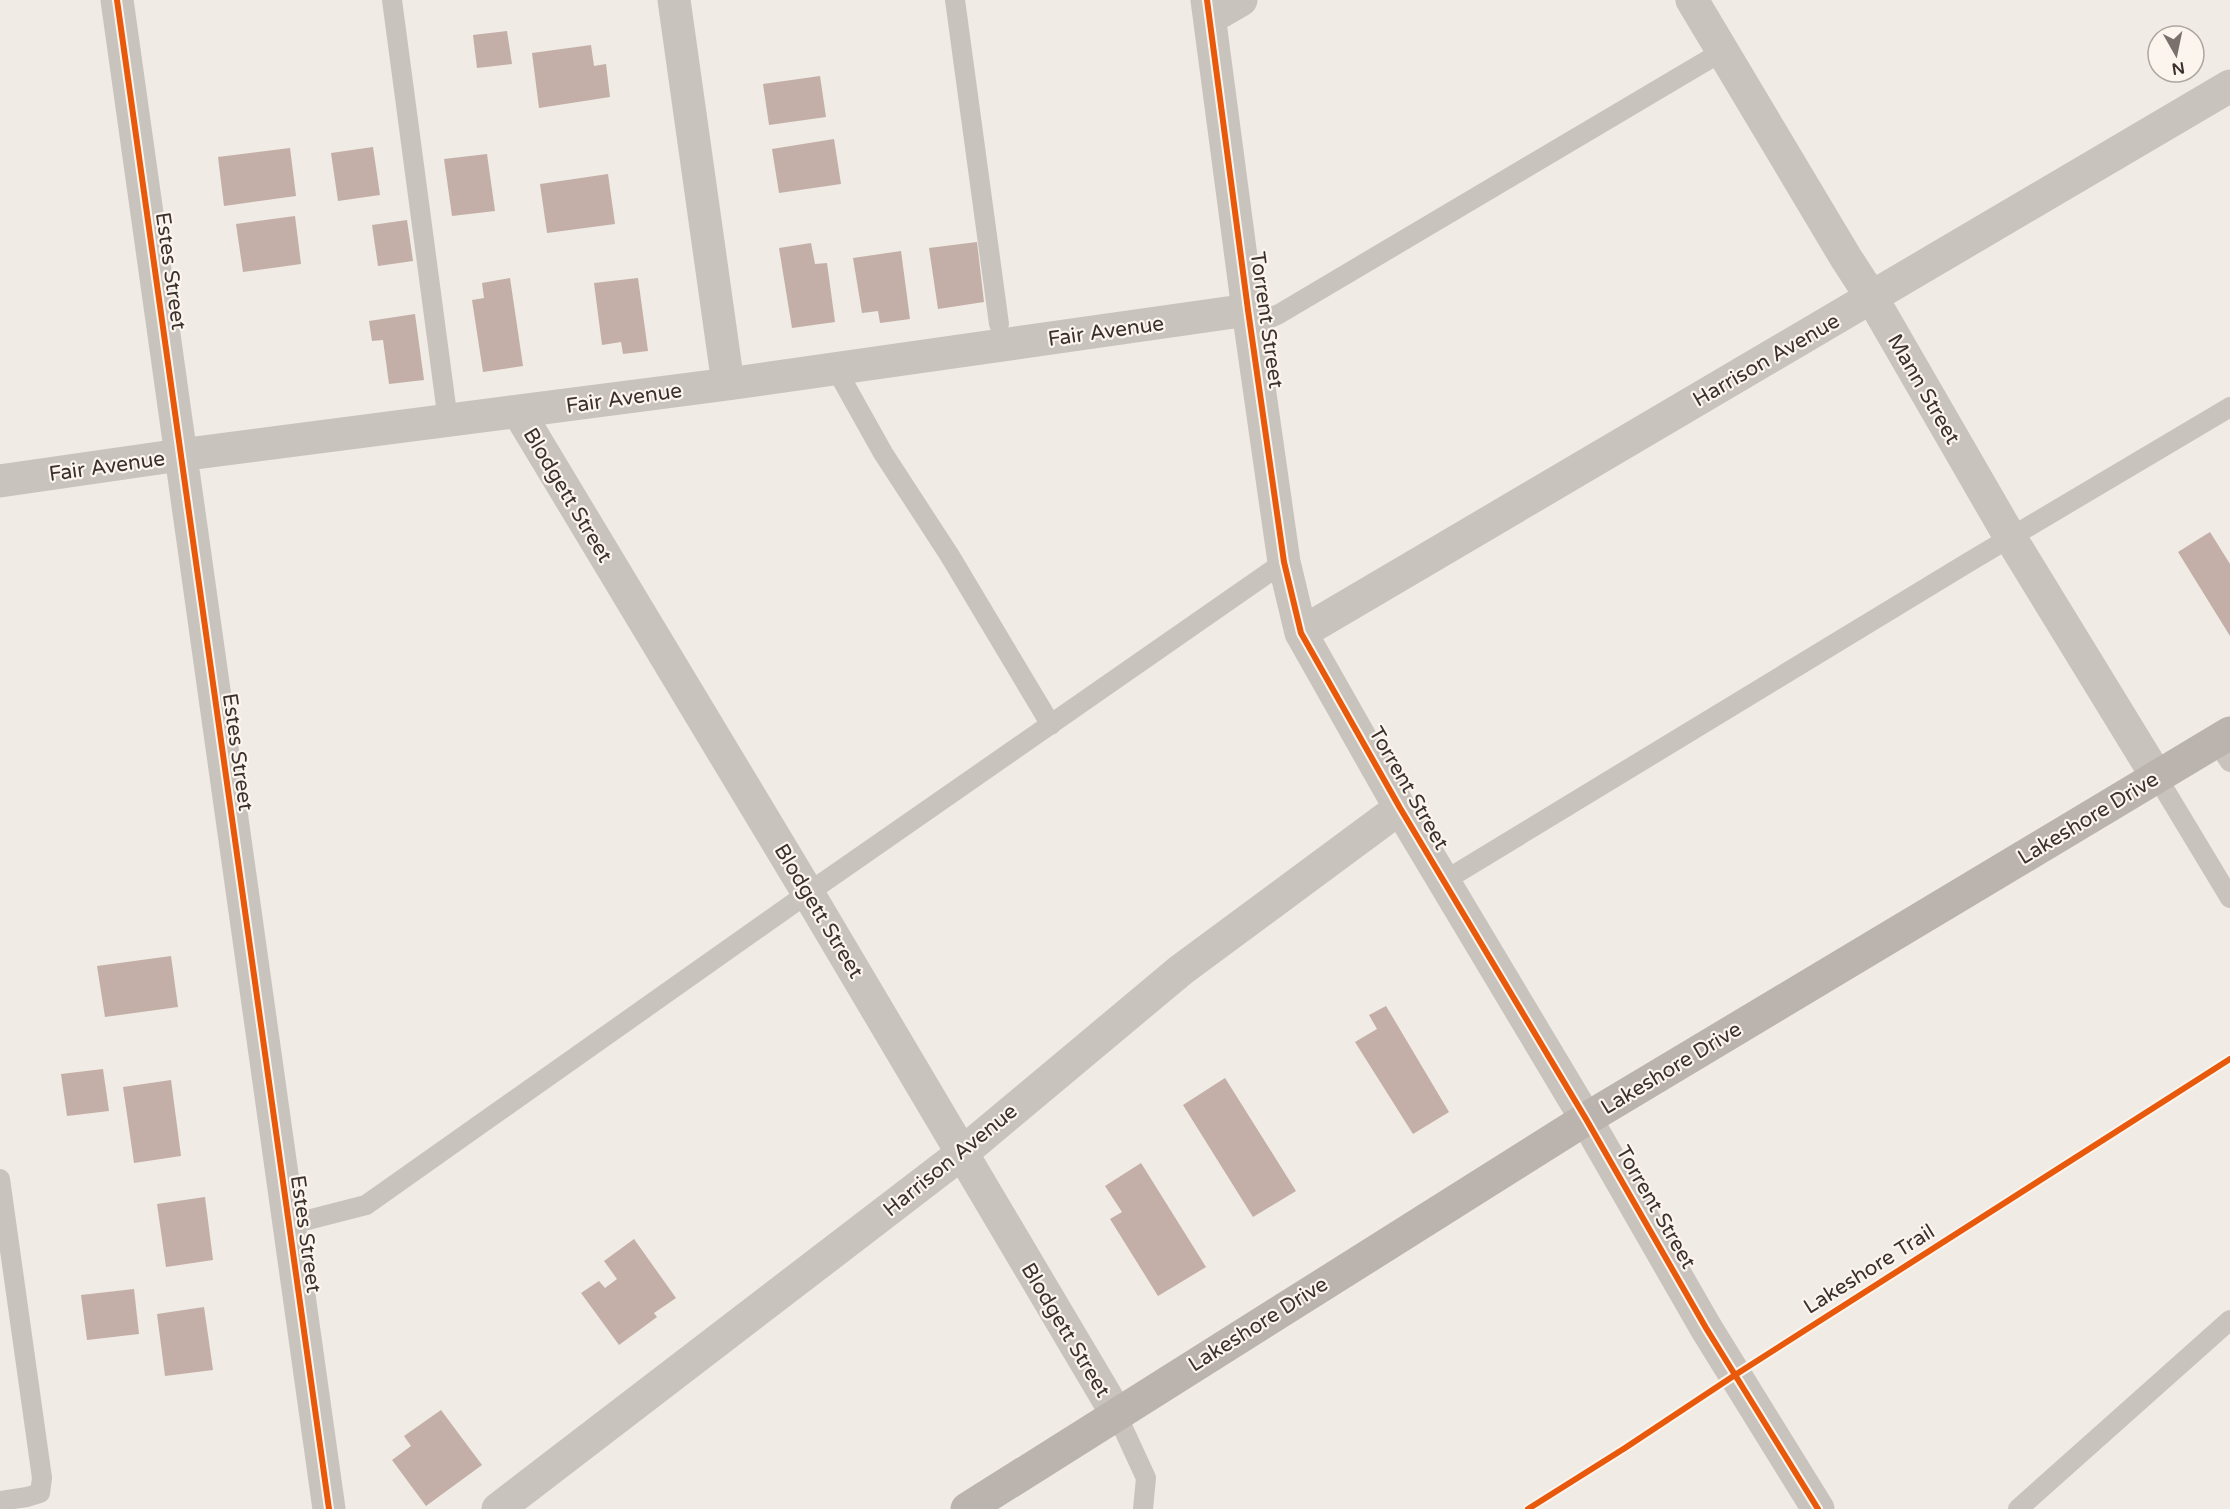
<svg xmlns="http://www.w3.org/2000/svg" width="2230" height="1509" viewBox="0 0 2230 1509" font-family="'Varela Round',sans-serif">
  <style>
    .building { fill: #c3afa7 }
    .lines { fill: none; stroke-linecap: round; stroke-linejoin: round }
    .lane { stroke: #c9c3be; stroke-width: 20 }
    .street { stroke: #c9c3be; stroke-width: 33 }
    .secondary { stroke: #bab3ae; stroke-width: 33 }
    .cycleway-casing { stroke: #fbf5ee; stroke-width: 10 }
    .cycleway { stroke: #e8590c; stroke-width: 6 }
    .labels { text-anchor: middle; stroke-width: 4.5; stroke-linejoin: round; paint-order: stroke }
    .street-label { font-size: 21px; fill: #3b302b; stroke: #fbf5ee }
  </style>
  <rect width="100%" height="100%" fill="#f0ebe5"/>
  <path class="building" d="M 507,31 L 512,64 L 477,68 L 473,35 Z
    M 591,45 L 594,66 L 606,64 L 610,97 L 539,108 L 532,53 Z
    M 820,76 L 826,117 L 769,125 L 763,84 Z
    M 834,139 L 841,184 L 779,193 L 772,149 Z
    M 373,147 L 380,195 L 338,201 L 331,153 Z
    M 290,148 L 296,196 L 224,206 L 218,157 Z
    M 487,154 L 495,211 L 452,216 L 444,159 Z
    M 608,174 L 615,224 L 547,233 L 540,184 Z
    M 295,216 L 301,264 L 243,272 L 236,224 Z
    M 407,220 L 413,261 L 378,266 L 372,225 Z
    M 977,242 L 984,302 L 938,309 L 929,248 Z
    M 811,243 L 815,264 L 827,263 L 835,322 L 792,328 L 779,248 Z
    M 901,251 L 910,319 L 880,323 L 878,311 L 862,313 L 853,258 Z
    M 510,278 L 523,366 L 483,372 L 472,300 L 484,298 L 482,283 Z
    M 638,278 L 648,351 L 623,354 L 621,342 L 602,345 L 594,283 Z
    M 415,314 L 424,380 L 389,384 L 383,340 L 372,341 L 369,321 Z
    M 2210,532 L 2230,564 L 2230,636 L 2178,552 Z
    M 171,956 L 178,1007 L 105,1017 L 97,966 Z
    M 1386,1006 L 1449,1112 L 1413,1134 L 1355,1042 L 1377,1029 L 1369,1015 Z
    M 103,1069 L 109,1111 L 67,1116 L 61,1074 Z
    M 1225,1078 L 1296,1191 L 1253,1217 L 1183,1105 Z
    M 171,1080 L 181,1156 L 134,1163 L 123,1087 Z
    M 1141,1163 L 1206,1267 L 1158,1296 L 1110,1219 L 1122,1212 L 1105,1186 Z
    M 205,1197 L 213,1260 L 166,1267 L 157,1204 Z
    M 634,1239 L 676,1298 L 654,1313 L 657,1317 L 619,1345 L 581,1293 L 599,1281 L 605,1288 L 617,1279 L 604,1261 Z
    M 134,1289 L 139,1334 L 87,1340 L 81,1295 Z
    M 204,1307 L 213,1370 L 165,1376 L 157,1314 Z
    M 441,1410 L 482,1465 L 426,1506 L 392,1460 L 411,1446 L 404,1436 Z"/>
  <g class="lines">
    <path class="lane" d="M 392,0 L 448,421
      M 955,0 L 999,324
      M 1250,321 L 1270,318 L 1279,314 L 1723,51
      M 836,369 L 883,453 L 950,556 L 1051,725
      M 2216,741 L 2230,762
      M 2157,777 L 2230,898
      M 1444,881 L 1969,562 L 2230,407
      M 0,1179 L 42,1478 L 40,1493 L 27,1497 L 0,1501
      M 288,1225 L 366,1205 L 808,893 L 1284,562
      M 1116,1413 L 1146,1478 L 1143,1509
      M 2018,1509 L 2230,1320"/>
    <path class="street" d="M 117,0 L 329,1509
      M 674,0 L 728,384
      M 1207,0 L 1248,310 L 1284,562 L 1301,633 L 1400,808 L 1586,1119 L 1706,1328 L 1818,1509
      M 1692,0 L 1846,258 L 1872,298 L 2010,537 L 2157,777
      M 1210,18 L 1241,0
      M 518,411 L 808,893 L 1116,1413
      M 0,481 L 180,455 L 728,384 L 1248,310
      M 1301,633 L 2230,86
      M 498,1509 L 961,1154 L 1181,970 L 1400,808"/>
    <path class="secondary" d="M 967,1509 L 1586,1119 L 2230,733"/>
    <g class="cycleway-casing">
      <path id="cycleway" d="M 117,0 L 329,1509
        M 1207,0 L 1248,310 L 1284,562 L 1301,633 L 1400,808 L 1586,1119 L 1706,1328 L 1818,1509
        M 1528,1509 L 1625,1448 L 1735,1375 L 2230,1059"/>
    </g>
    <use href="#cycleway" class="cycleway"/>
  </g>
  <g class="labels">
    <g class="street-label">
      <text transform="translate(171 271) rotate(82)" y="7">Estes Street</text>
      <text transform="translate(1267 320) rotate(82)" y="7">Torrent Street</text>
      <text transform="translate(1106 331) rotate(-8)" y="7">Fair Avenue</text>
      <text transform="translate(1766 360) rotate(-30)" y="7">Harrison Avenue</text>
      <text transform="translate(1924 389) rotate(60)" y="7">Mann Street</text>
      <text transform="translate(624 398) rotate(-8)" y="7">Fair Avenue</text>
      <text transform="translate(107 466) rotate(-8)" y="7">Fair Avenue</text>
      <text transform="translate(568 495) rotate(59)" y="7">Blodgett Street</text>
      <text transform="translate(238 752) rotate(82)" y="7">Estes Street</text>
      <text transform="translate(1409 788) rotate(60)" y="7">Torrent Street</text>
      <text transform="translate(2088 818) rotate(-31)" y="7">Lakeshore Drive</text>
      <text transform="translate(819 911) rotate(59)" y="7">Blodgett Street</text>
      <text transform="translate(1671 1068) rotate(-31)" y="7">Lakeshore Drive</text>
      <text transform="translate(950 1160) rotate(-39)" y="7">Harrison Avenue</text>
      <text transform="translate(1656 1207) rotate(60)" y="7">Torrent Street</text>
      <text transform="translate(306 1234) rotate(82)" y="7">Estes Street</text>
      <text transform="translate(1869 1269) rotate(-32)" y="7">Lakeshore Trail</text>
      <text transform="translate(1258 1324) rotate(-32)" y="7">Lakeshore Drive</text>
      <text transform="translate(1066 1330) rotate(59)" y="7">Blodgett Street</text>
    </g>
  </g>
  <g transform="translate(2176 54) rotate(171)"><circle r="28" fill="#fbf5ee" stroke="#aea6a0" stroke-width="1.5"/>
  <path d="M0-4.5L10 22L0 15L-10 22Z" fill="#7a716c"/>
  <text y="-9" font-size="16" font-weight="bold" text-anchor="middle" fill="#3b302b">N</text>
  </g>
</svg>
